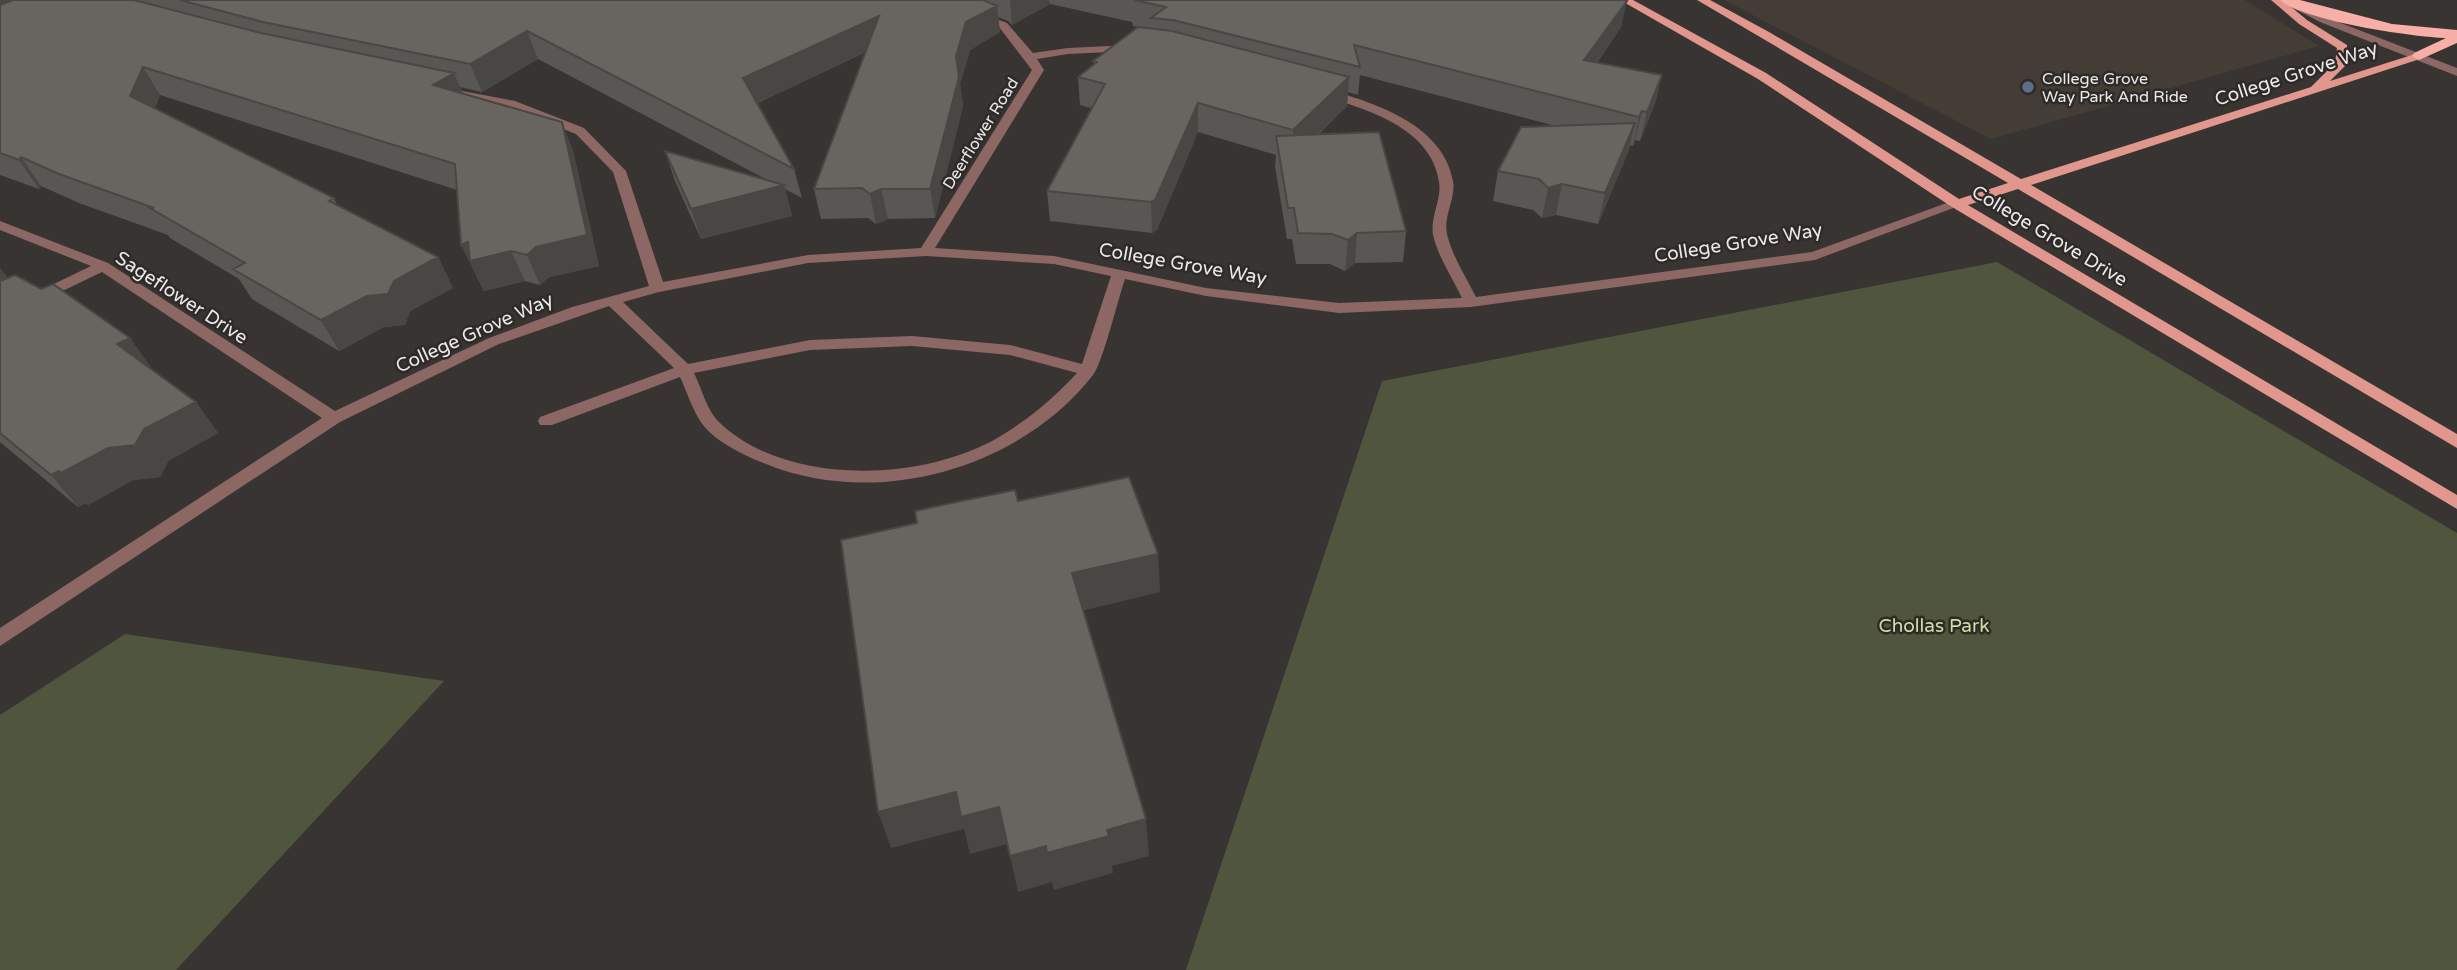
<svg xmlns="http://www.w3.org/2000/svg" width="2457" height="970" viewBox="0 0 2457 970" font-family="'Varela Round',sans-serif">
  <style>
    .built { fill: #443d35 }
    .green { fill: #50553d }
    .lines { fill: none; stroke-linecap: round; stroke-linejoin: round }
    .minor { fill: #8c6763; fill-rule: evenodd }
    .major { fill: #e1968e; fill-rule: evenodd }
    .highway { fill: #f7afa7; fill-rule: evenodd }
    .wall { fill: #595753 }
    .shaded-wall { fill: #494744 }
    .building { fill: #686561; stroke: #494744; stroke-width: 2 }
    .service-dot { fill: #5c6f8a; stroke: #2d2a27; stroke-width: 2.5 }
    .labels { text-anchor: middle; stroke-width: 5; stroke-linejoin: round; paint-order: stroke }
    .far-poi-label { font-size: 16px; fill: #eceae8; stroke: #2d2a27; text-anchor: start }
    .far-street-label { font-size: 16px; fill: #eceae8; stroke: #2d2a27 }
    .street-label { font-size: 19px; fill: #eceae8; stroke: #2d2a27 }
    .park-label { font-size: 19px; fill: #d0dca2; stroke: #2d2a27 }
  </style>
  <rect width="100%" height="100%" fill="#383431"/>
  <path class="built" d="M 1724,0 L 2245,0 L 2319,46 L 1991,139 Z"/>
  <path class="green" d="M 1997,262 L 2457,533 L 2457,970 L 1186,970 L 1382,381 Z
    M 125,634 L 444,681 L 176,970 L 0,970 L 0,715 Z"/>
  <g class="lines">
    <path class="minor" d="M 930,0 L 945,0 L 1007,23 L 1033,53 L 1068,48 L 1131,45 L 1137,48 L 1131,51 L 1068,54 L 1037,59 L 1044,70 L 935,248 L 1054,256 L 1206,288 L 1339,303 L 1462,298 C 1452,277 1438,257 1433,235 C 1430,216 1442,200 1439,182 C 1432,128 1365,108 1321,96 L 1319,93 L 1325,89 C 1373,102 1443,124 1453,181 C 1456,199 1443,216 1447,234 C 1452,256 1466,277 1476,297 L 1812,252 L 1952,201 L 1957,200 L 1964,204 L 1815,260 L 1471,307 L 1339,313 L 1206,296 L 1125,279 C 1118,299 1103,362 1093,375 C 1020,469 876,509 766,464 C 747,457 716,442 703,425 C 693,412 687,392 680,377 L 552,425 L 540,425 L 538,421 L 540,417 L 674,368 L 609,306 L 499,344 L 340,422 L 0,646 L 0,628 L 322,418 L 102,272 L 0,321 L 0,310 L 91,266 L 0,230 L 0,221 L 108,263 L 335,411 L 489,338 L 572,307 L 649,286 L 613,172 L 576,134 L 507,107 L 446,94 L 446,88 L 515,101 L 584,128 L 626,171 L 663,282 L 808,255 L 921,248 L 1032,70 L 999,27 ZM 926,256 L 1054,264 L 1111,276 L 1082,364 L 1010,345 L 912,336 L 810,340 L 688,364 L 623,302 L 659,292 L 808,263 ZM 912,346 L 1010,355 L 1077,373 C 1054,398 1029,419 999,437 C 923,482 784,487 718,421 C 707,410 701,387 694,373 L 810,350 Z
      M 2277,0 L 2291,0 L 2328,18 L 2457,68 L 2457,76 L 2320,22 Z"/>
    <path class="major" d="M 1620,0 L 1633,0 L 1766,73 L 1959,199 L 2008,183 L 1697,0 L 1710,0 L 1769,32 L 2021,179 L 2311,87 L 2335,63 L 2337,48 L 2299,24 L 2271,0 L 2283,0 L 2307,20 L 2347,45 L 2347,64 L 2330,81 L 2415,54 L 2423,54 L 2423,58 L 2031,185 L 2457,434 L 2457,448 L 2018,189 L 1968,205 L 2457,495 L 2457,509 L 1952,207 L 1758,79 Z"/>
    <path class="highway" d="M 2280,0 L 2300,0 L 2392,24 L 2457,30 L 2457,43 L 2419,60 L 2412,56 L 2414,53 L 2446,38 C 2413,37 2304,21 2280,0 Z"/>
  </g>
  <path class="wall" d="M 0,0 L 1624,0 L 1621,27 L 1597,63 L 1662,75 L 1655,103 L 1640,141 L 1635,140 L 1633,146 L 1630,145 L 1628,152 L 1598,224 L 1556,215 L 1542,218 L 1533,210 L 1493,201 L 1498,171 L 1556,126 L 1360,75 L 1358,95 L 1348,92 L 1347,106 L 1318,135 L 1406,231 L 1403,262 L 1355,263 L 1345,271 L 1330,264 L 1296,264 L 1292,239 L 1287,239 L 1275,166 L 1276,155 L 1198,132 L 1157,230 L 1152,233 L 1050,221 L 1047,191 L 1091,108 L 1080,105 L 1078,77 L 1094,64 L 1093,61 L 1138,27 L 1133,26 L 1132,22 L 1050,4 L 1012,25 L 1008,21 L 998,17 L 1000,32 L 970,50 L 960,84 L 963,106 L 935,218 L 888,219 L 876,224 L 868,218 L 821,219 L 814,189 L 866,52 L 758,103 L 794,169 L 802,198 L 785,189 L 792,216 L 701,239 L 675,181 L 665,151 L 771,182 L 538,59 L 482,92 L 460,87 L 463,93 L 573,151 L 599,266 L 549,277 L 540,285 L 525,281 L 484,291 L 476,275 L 457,190 L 160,95 L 155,108 L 334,198 L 337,205 L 438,257 L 453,288 L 410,311 L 405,325 L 384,327 L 339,351 L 252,299 L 239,279 L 170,238 L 168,235 L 79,203 L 41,186 L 39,189 L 0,175 Z
    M 0,268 L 7,278 L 153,370 L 196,402 L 218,433 L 168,461 L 160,477 L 133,480 L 88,505 L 86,503 L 78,507 L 0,442 Z"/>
  <path class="shaded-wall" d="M 0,0 L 64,0 L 0,27 Z
    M 1010,0 L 1049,0 L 1050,4 L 1012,25 Z
    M 1627,1 L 1621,27 L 1579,88 L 1584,60 Z
    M 997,6 L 1000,32 L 970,50 L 960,84 L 963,106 L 935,218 L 930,189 L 956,56 L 966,22 Z
    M 879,16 L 884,43 L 751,106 L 743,78 Z
    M 527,31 L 538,59 L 482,92 L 470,64 Z
    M 143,67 L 160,95 L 148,124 L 130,96 Z
    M 454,73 L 466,101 L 433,85 Z
    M 1662,75 L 1655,103 L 1640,141 L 1647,112 Z
    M 1349,77 L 1347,106 L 1292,159 L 1293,130 Z
    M 1198,103 L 1198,132 L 1157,230 L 1152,233 L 1151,202 Z
    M 1642,111 L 1635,140 L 1633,146 L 1639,117 Z
    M 562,122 L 573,151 L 599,266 L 549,277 L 540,285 L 527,255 Z
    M 1635,123 L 1628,152 L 1598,224 L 1605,193 Z
    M 21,157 L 41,186 L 39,189 L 19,160 Z
    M 1562,184 L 1556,215 L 1542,218 L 1548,188 Z
    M 784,185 L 792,216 L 701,239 L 691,209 Z
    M 881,189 L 888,219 L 876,224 L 870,194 Z
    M 1357,233 L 1355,263 L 1345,271 L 1348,240 Z
    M 468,242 L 511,251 L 525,281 L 484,291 L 461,245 Z
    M 438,257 L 453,288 L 410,311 L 405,325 L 384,327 L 339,351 L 321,320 Z
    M 0,268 L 22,297 L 0,307 Z
    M 130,338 L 153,370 L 117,344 Z
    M 196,402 L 218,433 L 168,461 L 160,477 L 133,480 L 88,505 L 61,473 Z
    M 59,471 L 86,503 L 78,507 L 51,475 Z
    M 1158,554 L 1160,592 L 1077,612 L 1072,573 Z
    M 956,792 L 999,807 L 1007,844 L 970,854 L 964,829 L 891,848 L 878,812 Z
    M 1146,819 L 1149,856 L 1112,866 L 1113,873 L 1054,890 L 1052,882 L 1018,892 L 1010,856 Z"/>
  <path class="building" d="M 13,0 L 134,0 L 261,33 L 454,73 L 433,85 L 562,122 L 587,235 L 536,247 L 527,255 L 511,251 L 470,261 L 468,242 L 461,245 L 455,164 L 143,67 L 130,96 L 334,198 L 329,201 L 438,257 L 394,281 L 388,294 L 367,296 L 321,320 L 233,269 L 245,263 L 150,208 L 154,208 L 59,174 L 21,157 L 19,160 L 0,153 L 0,5 Z
    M 180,0 L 983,0 L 997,6 L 966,22 L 956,56 L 959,77 L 930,189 L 881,189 L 870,194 L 862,188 L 814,189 L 879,16 L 743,78 L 794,169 L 527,31 L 470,64 L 263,22 Z
    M 1134,0 L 1624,0 L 1627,1 L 1584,60 L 1662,75 L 1647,112 L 1642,111 L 1639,117 L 1354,45 L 1360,67 L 1173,20 L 1151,18 L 1166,7 Z
    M 1138,27 L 1172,31 L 1349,77 L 1293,130 L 1198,103 L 1155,200 L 1151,202 L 1047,191 L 1105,84 L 1078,77 L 1097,62 L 1093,61 Z
    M 1635,123 L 1605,193 L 1562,184 L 1548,188 L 1539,179 L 1498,171 L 1521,127 Z
    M 1379,132 L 1406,231 L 1357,233 L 1348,240 L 1332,234 L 1298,233 L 1294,208 L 1288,208 L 1276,136 Z
    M 665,151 L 784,185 L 691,209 Z
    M 15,275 L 41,289 L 53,284 L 130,338 L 117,344 L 196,402 L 144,429 L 135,445 L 108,448 L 61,473 L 59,471 L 51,475 L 0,433 L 0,281 Z
    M 1129,477 L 1158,554 L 1072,573 L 1146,819 L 1107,830 L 1109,836 L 1047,853 L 1046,846 L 1010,856 L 999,807 L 961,817 L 956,792 L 878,812 L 841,540 L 917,523 L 915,511 L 947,504 L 1015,490 L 1018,501 Z"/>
  <circle class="service-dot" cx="2028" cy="87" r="7"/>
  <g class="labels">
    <g class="far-poi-label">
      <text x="2042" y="84">College Grove<tspan x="2042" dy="18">Way Park And Ride</tspan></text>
    </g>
    <g class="far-street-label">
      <text transform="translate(980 133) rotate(-58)" y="6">Deerflower Road</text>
    </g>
    <g class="street-label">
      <text transform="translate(2296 73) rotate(-18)" y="7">College Grove Way</text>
      <text transform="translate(2050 235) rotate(31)" y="7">College Grove Drive</text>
      <text transform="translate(1738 242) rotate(-9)" y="7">College Grove Way</text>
      <text transform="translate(1183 263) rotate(10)" y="7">College Grove Way</text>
      <text transform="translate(182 297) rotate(33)" y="7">Sageflower Drive</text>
      <text transform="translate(474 332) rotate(-24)" y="7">College Grove Way</text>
    </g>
    <g class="park-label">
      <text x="1934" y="632">Chollas Park</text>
    </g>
  </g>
</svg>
